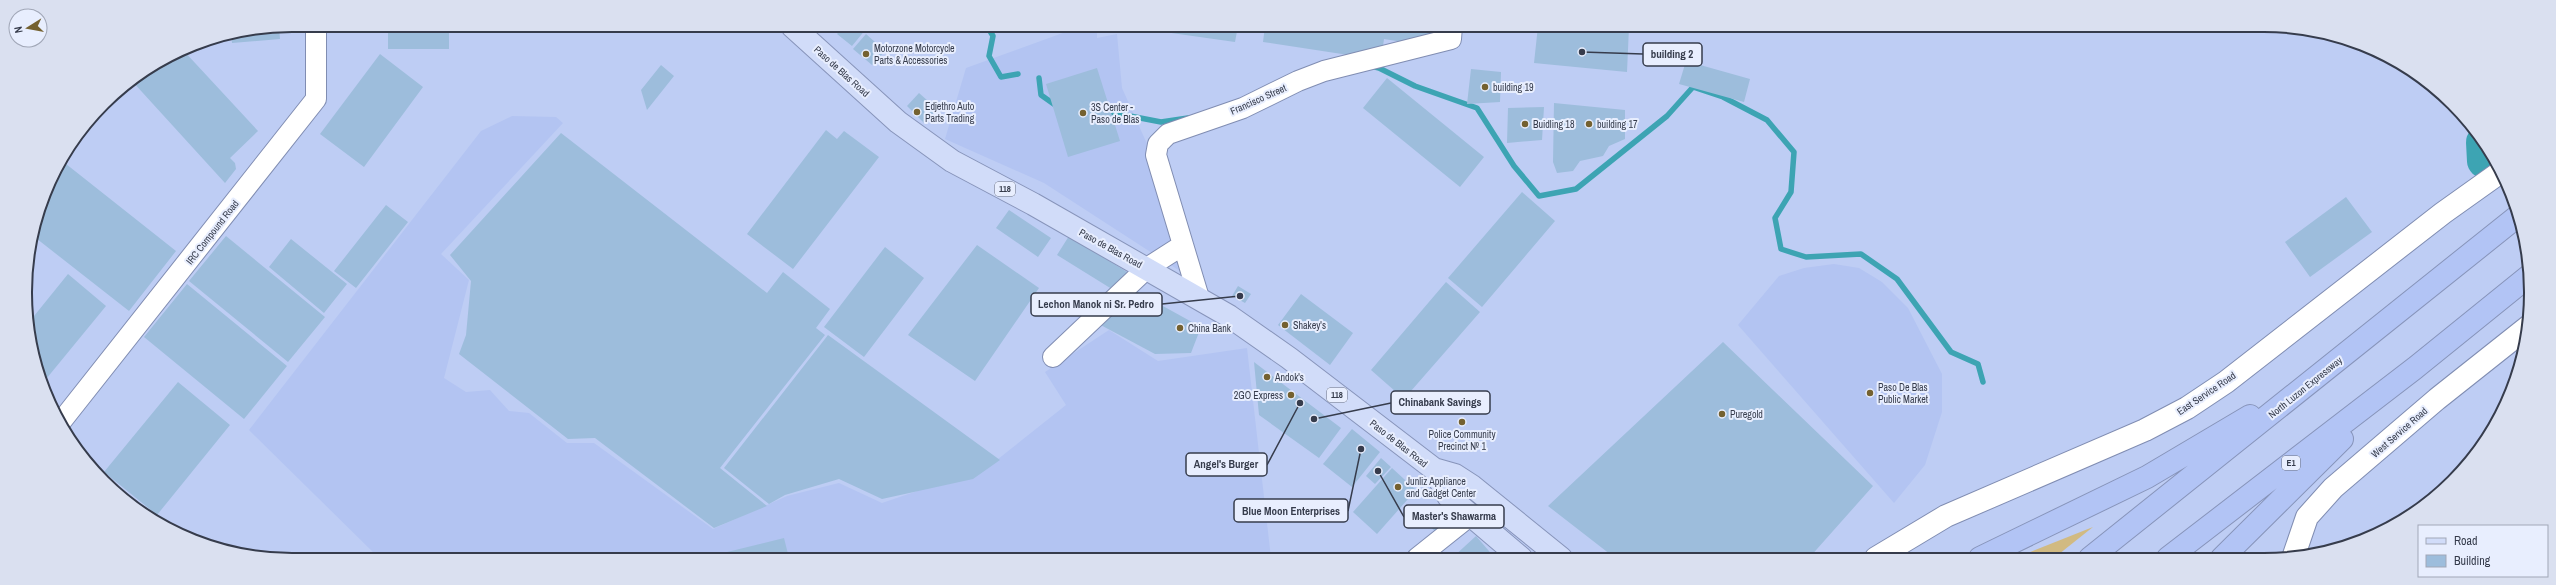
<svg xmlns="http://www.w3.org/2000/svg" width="2556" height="585" viewBox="0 0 2556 585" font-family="'Archivo Narrow',sans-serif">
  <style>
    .built { fill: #b3c4f2 }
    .green { fill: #d1ba82 }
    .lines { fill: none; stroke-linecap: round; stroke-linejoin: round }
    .stream { stroke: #3da4b3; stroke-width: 5.5 }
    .river { stroke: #3da4b3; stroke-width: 34 }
    .building { fill: #9dbddc }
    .minor-casing { stroke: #808db2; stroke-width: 22 }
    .tertiary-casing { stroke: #808db2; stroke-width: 24 }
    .secondary-casing { stroke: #808db2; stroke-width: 24 }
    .primary-casing { stroke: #8794ba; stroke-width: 24 }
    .motorway-casing { stroke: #8794ba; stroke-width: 24 }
    .minor { stroke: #fff; stroke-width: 20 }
    .tertiary { stroke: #fff; stroke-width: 22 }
    .secondary { stroke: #fff; stroke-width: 22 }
    .primary { stroke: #d1dcf9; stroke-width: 22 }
    .motorway { stroke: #b2c4f5; stroke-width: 22 }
    .poi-dot { fill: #746130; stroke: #e8eefe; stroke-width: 1.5 }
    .labels { text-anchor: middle; stroke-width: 4; stroke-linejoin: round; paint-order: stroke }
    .shield { fill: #e8eefe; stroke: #6b7181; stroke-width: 1 }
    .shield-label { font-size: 9px; font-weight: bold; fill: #363c4c }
    .poi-label { font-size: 10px; fill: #363c4c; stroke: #e8eefe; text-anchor: start }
    .street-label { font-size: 10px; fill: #363c4c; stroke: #e8eefe }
    .rim { fill: none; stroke: #363c4c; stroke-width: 2 }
    .leader { fill: none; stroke: #363c4c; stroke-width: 1.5 }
    .callout-dot { fill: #363c4c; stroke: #e8eefe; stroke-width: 1.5 }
    .callout { fill: #e8eefe; stroke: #363c4c; stroke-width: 1.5 }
    .callout-label { font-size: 11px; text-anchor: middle; font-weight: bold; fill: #363c4c }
  </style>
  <rect width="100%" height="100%" fill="#becdf4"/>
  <path class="built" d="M 1082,26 L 1097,26 L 1097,38 L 1117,34 L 1122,88 L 1152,155 L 1183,273 L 1044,183 L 945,139 L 966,68 Z
    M 512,116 L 556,117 L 563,123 L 441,254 L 469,280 L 444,378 L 466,392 L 490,390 L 509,411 L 529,413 L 567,443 L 594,443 L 713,529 L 787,496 L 839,483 L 882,503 L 988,467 L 1066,405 L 1045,372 L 1109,330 L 1158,361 L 1247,348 L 1271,558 L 379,558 L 249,430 L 481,131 Z
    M 1834,264 L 1859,268 L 1882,282 L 1908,308 L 1942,374 L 1942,412 L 1925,465 L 1894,503 L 1738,325 L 1779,276 L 1804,268 Z"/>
  <path class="green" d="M 2093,527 L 2054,558 L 2015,558 Z"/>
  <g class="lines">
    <path class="stream" d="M 987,26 L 993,36 L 989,56 L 1001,77 L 1018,74
      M 1371,66 L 1379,68 L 1415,86 L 1477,108 L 1514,166 L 1539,196 L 1576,189 L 1667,116 L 1693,87 L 1723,97 L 1767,120 L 1794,152 L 1791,192 L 1775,218 L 1781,249 L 1806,257 L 1861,254 L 1897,279 L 1951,352 L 1978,364 L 1983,382
      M 1039,78 L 1041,95 L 1058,107
      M 1104,111 L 1161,122 L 1188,118"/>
    <path class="river" d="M 2483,142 L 2484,161"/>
  </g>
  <path class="building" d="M 388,25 L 449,25 L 449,49 L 388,49 Z
    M 279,26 L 280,39 L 232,43 L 231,33 Z
    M 844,26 L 863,26 L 866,29 L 852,46 L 837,34 Z
    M 1122,26 L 1238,26 L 1235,42 Z
    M 1265,26 L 1439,26 L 1438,29 L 1415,44 L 1384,39 L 1381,60 L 1263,42 Z
    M 1538,26 L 1629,27 L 1627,72 L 1534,63 Z
    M 866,34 L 885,51 L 872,65 L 853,49 Z
    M 204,41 L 203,47 L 193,44 Z
    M 183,50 L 258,131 L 230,158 L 235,163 L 236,169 L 225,183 L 132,81 Z
    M 380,54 L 423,87 L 364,167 L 320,134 Z
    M 1686,61 L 1750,79 L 1744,102 L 1679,84 Z
    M 661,65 L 674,76 L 647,110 L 641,90 Z
    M 1097,68 L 1120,141 L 1068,157 L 1046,84 Z
    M 1471,69 L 1501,72 L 1500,102 L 1467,104 Z
    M 1387,78 L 1484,157 L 1460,187 L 1363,108 Z
    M 919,93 L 937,109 L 924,123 L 907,106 Z
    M 1554,103 L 1625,110 L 1625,139 L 1609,146 L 1603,156 L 1580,161 L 1573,171 L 1557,173 L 1553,162 Z
    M 1544,107 L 1542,140 L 1507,143 L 1508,108 Z
    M 826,130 L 837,139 L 844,131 L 879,157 L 793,269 L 747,234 Z
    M 561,133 L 767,293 L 783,272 L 830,309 L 816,328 L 825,335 L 720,468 L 767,506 L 714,528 L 595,438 L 568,439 L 459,354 L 466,335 L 471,281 L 450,255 Z
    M 61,160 L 176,251 L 129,311 L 32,235 L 34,223 L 53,174 Z
    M 1522,192 L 1555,221 L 1482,307 L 1448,278 Z
    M 2346,197 L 2372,232 L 2310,277 L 2285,242 Z
    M 386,205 L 408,222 L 356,288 L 334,271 Z
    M 1009,210 L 1051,238 L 1038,257 L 996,228 Z
    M 226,236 L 325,317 L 288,362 L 189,281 Z
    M 1069,236 L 1127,272 L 1115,291 L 1057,255 Z
    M 291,239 L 347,284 L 324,313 L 269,267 Z
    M 977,245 L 1039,288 L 975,381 L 908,335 Z
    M 885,247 L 924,278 L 864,357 L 824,327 Z
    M 68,274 L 106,306 L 42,384 L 34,362 L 30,321 Z
    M 1446,282 L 1480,312 L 1404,399 L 1371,370 Z
    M 187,284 L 287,366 L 244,419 L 144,337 Z
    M 1238,286 L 1251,294 L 1245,303 L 1232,296 Z
    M 1132,289 L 1201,327 L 1191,353 L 1155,354 L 1095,322 Z
    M 1301,294 L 1353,333 L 1330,365 L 1278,325 Z
    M 828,335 L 1000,460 L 973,479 L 882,499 L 839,479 L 785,495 L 769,504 L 724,468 Z
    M 1723,342 L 1873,486 L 1809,558 L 1615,558 L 1548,506 Z
    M 1254,362 L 1341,428 L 1319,458 L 1259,415 Z
    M 178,382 L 230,425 L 157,515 L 104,472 Z
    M 1352,429 L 1380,452 L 1352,487 L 1323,464 Z
    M 1381,458 L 1391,467 L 1375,484 L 1366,476 Z
    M 1392,468 L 1416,490 L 1377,534 L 1353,512 Z
    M 1448,511 L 1455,519 L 1438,535 L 1431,527 Z
    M 1476,536 L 1495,558 L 1452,558 Z
    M 784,538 L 789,558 L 724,558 L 723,553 Z"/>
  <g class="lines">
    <g class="minor-casing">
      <path id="minor" d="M 1199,298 L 1156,155 L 1158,144 L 1168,134 L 1243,108 L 1298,81 L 1324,71 L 1451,39 L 1452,26
        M 1053,357 L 1147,268 L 1183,245
        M 60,423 L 316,99 L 316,25
        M 1417,558 L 1471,515"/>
    </g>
    <g class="tertiary-casing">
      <path id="tertiary" d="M 2293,558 L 2307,517 L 2333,488 L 2437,399 L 2529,326"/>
    </g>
    <g class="secondary-casing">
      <path id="secondary" d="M 1876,558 L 1946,516 L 2145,430 L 2187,408 L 2226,382 L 2443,213 L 2502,171"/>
    </g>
    <g class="primary-casing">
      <path id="primary" d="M 792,26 L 898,122 L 952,161 L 1033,204 L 1229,316 L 1289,358 L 1434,469 L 1455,475 L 1472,486 L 1561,558
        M 1434,469 L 1448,496 L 1521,558"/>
    </g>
    <g class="motorway-casing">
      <path id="motorway" d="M 1980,558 L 2147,477 L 2250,416
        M 2090,558 L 2519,215
        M 2168,558 L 2415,368 L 2530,275
        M 2222,558 L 2342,439"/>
    </g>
    <use href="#minor" class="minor"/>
    <use href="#tertiary" class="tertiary"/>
    <use href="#secondary" class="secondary"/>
    <use href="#primary" class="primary"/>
    <use href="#motorway" class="motorway"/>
  </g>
  <g class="poi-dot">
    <circle cx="866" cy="54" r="4"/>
    <circle cx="1485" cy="87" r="4"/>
    <circle cx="917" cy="112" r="4"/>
    <circle cx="1083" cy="113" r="4"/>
    <circle cx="1525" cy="124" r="4"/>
    <circle cx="1589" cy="124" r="4"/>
    <circle cx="1285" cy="325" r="4"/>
    <circle cx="1180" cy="328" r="4"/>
    <circle cx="1267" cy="377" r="4"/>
    <circle cx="1870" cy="393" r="4"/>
    <circle cx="1291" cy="395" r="4"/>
    <circle cx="1722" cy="414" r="4"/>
    <circle cx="1462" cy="422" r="4"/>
    <circle cx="1398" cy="487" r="4"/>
  </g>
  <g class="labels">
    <g class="shield">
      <rect x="995" y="182" width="20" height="14" rx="3"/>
      <rect x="1327" y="388" width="20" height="14" rx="3"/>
      <rect x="2282" y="456" width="18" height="14" rx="3"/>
    </g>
    <g class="shield-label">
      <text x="1005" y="192">118</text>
      <text x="1337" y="398">118</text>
      <text x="2291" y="466">E1</text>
    </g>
    <g class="poi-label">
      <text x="874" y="52">Motorzone Motorcycle<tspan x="874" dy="12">Parts &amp; Accessories</tspan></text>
      <text x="1493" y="91">building 19</text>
      <text x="925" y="110">Edjethro Auto<tspan x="925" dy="12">Parts Trading</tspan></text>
      <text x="1091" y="111">3S Center -<tspan x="1091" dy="12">Paso de Blas</tspan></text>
      <text x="1533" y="128">Buidling 18</text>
      <text x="1597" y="128">building 17</text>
      <text x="1293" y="329">Shakey's</text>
      <text x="1188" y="332">China Bank</text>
      <text x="1275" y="381">Andok's</text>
      <text x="1878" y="391">Paso De Blas<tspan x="1878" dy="12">Public Market</tspan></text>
      <text x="1283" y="399" text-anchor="end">2GO Express</text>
      <text x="1730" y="418">Puregold</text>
      <text x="1462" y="438" text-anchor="middle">Police Community<tspan x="1462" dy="12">Precinct № 1</tspan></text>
      <text x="1406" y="485">Junliz Appliance<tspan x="1406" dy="12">and Gadget Center</tspan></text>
    </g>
    <g class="street-label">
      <text transform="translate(842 71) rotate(42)" y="4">Paso de Blas Road</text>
      <text transform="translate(1258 99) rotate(-24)" y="4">Francisco Street</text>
      <text transform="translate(212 232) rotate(-52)" y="4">IRC Compound Road</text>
      <text transform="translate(1111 248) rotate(29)" y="4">Paso de Blas Road</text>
      <text transform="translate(2305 387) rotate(-39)" y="4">North Luzon Expressway</text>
      <text transform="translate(2206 393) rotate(-34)" y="4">East Service Road</text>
      <text transform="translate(2399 432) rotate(-41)" y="4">West Service Road</text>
      <text transform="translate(1399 443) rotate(38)" y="4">Paso de Blas Road</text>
    </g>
  </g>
  <path d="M0 0H2556V585H0ZM292 32H2264A260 260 0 0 1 2524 292V293A260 260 0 0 1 2264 553H292A260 260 0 0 1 32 293V292A260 260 0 0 1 292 32Z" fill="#dae0f0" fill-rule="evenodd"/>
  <path class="rim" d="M292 32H2264A260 260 0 0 1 2524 292V293A260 260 0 0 1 2264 553H292A260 260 0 0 1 32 293V292A260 260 0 0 1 292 32Z"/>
  <path class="leader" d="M1582 52L1643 54M1240 296L1162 304M1314 419L1391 403M1300 403L1267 465M1361 449L1348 511M1378 471L1404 517"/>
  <g class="callout-dot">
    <circle cx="1582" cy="52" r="4"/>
    <circle cx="1240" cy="296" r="4"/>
    <circle cx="1314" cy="419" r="4"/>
    <circle cx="1300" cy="403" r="4"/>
    <circle cx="1361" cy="449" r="4"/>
    <circle cx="1378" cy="471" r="4"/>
  </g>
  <g class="callout">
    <rect x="1643" y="43" width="59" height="23" rx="4"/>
    <rect x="1031" y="293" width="131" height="23" rx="4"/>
    <rect x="1391" y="391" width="99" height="23" rx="4"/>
    <rect x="1186" y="453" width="81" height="23" rx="4"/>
    <rect x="1234" y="499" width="114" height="23" rx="4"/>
    <rect x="1404" y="505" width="100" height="23" rx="4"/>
  </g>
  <g class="callout-label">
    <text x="1672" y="58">building 2</text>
    <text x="1096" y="308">Lechon Manok ni Sr. Pedro</text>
    <text x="1440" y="406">Chinabank Savings</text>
    <text x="1226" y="468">Angel's Burger</text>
    <text x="1291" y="515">Blue Moon Enterprises</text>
    <text x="1454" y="520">Master's Shawarma</text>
  </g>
  <rect x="2418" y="525" width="130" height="52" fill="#e8eefe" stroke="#a1a7b7"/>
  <rect x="2426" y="538" width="20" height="6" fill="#d1dcf9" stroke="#a1a7b7"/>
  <text x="2454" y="545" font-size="12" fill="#363c4c">Road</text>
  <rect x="2426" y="555" width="20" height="12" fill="#9dbddc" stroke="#a1a7b7"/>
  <text x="2454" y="565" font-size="12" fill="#363c4c">Building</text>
  <g transform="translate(28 28) rotate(259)"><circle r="19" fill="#e8eefe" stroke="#a1a7b7"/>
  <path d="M0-3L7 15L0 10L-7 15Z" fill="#746130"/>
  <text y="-6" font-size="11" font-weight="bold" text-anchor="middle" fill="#363c4c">N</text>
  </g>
</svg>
